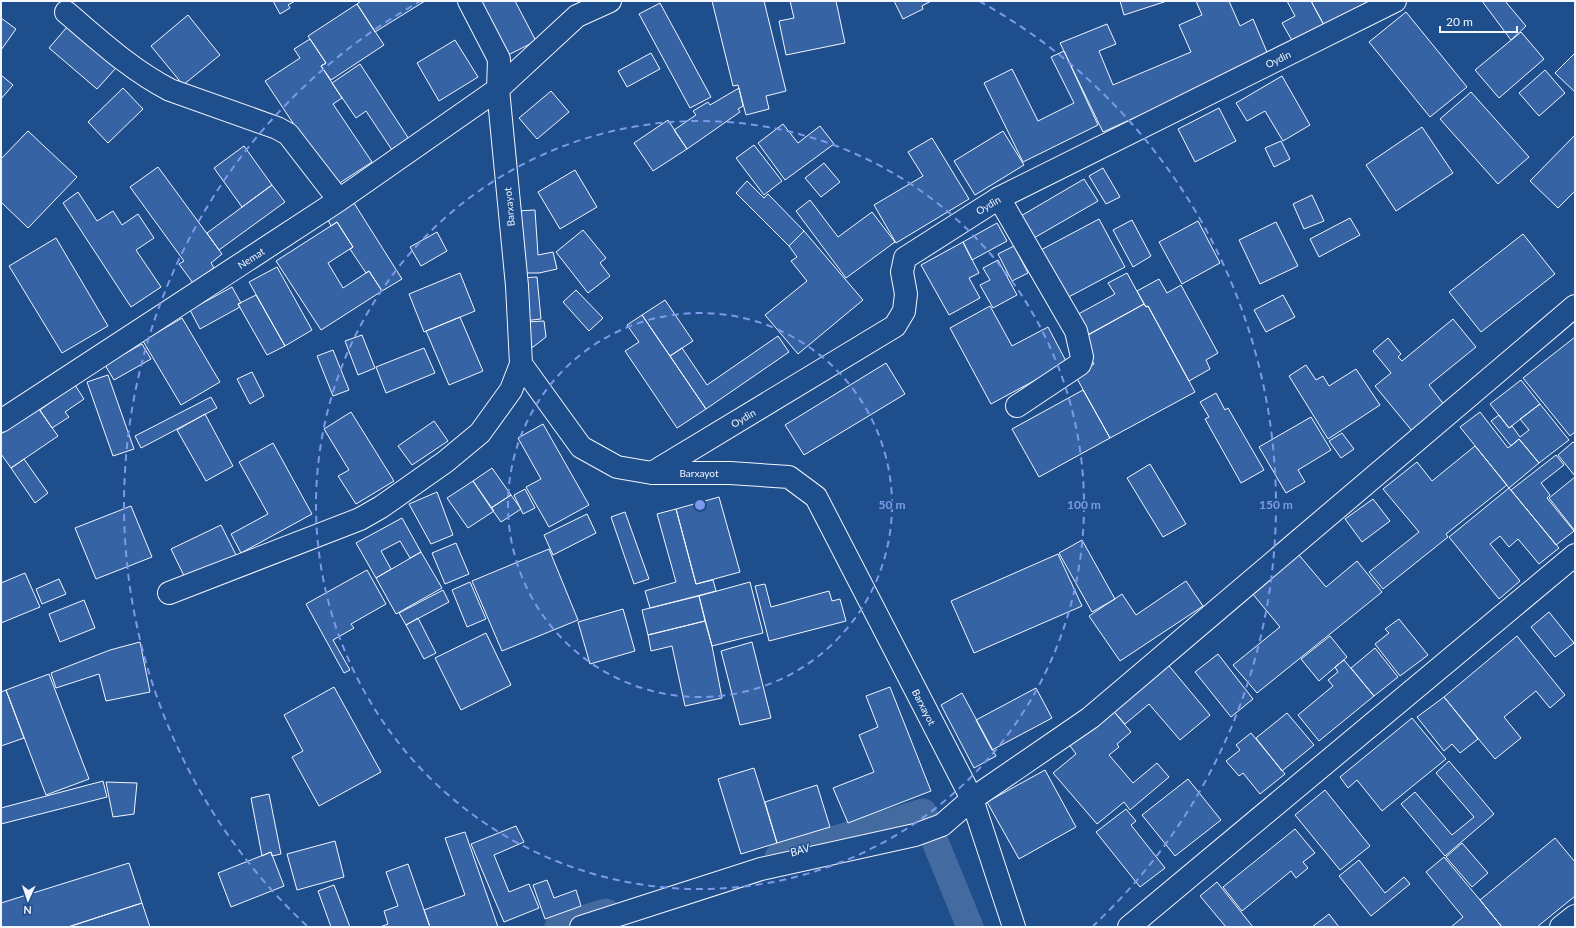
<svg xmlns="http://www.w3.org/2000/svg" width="1576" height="928" viewBox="0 0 1576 928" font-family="Lato,sans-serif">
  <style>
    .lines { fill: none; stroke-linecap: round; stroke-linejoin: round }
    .canal { stroke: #446ba0; stroke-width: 27 }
    .building { fill: #3563a3; stroke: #f2f6ff }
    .minor-casing { stroke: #f2f6ff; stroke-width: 24 }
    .minor { stroke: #1f4e8c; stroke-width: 22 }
    .ring { fill: none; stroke: #7d9aea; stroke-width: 2; stroke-dasharray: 7 5 }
    .labels { text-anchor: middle; stroke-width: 3; stroke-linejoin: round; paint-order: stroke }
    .street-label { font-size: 10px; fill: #f2f6ff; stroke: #1f4e8c }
    .water-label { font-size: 11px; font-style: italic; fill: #f2f6ff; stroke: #1f4e8c }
    .centre { fill: #7d9aea; stroke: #1f4e8c; stroke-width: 2 }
    .ring-label { font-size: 12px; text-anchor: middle; font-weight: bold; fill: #7d9aea; stroke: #1f4e8c; stroke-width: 3; stroke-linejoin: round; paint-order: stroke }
  </style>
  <rect width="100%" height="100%" fill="#1f4e8c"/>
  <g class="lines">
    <path class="canal" d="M 778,857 L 923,812 L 970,927
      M 558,927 L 606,912"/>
  </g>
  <path class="building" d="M 273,1 L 295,1 L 288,5 L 290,8 L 280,14 Z
    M 361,1 L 425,1 L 375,32 L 357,4 Z
    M 481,1 L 515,1 L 536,41 L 508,55 Z
    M 712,1 L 764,1 L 786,91 L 766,96 L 769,109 L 746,115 L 738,85 L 733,86 Z
    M 790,1 L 836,1 L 845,43 L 786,55 L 779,21 L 794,18 Z
    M 894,1 L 931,1 L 922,6 L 923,9 L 903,19 Z
    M 1120,1 L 1167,1 L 1124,15 Z
    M 1196,1 L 1229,1 L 1240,26 L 1253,19 L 1269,57 L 1103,132 L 1060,43 L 1107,24 L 1116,44 L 1099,51 L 1113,85 L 1191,52 L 1179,25 L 1202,15 Z
    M 1287,1 L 1311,1 L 1325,27 L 1294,44 L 1282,23 L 1295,16 Z
    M 1311,1 L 1374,1 L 1325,27 Z
    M 1482,1 L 1505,1 L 1526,26 L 1511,40 Z
    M 660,3 L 711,97 L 690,108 L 639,14 Z
    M 357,4 L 384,45 L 331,80 L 321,66 L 326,63 L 308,36 Z
    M 1406,12 L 1467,87 L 1430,117 L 1369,42 Z
    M 188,15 L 220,55 L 183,85 L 151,46 Z
    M 1,18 L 16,29 L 1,50 Z
    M 67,27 L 116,68 L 97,89 L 49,48 Z
    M 1521,32 L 1544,59 L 1499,98 L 1475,70 Z
    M 310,39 L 326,63 L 321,66 L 342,98 L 333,104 L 372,162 L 335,186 L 265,81 L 300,58 L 294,49 Z
    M 455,40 L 478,77 L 439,101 L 417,63 Z
    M 1064,51 L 1098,125 L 1023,162 L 984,83 L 1012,69 L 1038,121 L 1074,103 L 1051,57 Z
    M 651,53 L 660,69 L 627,87 L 618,71 Z
    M 1575,53 L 1575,92 L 1555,73 Z
    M 360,64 L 409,139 L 392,150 L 366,111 L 356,118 L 332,83 Z
    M 1545,70 L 1565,93 L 1539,116 L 1519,93 Z
    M 1,75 L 13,85 L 1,99 Z
    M 1282,76 L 1310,125 L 1283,141 L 1265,111 L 1247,121 L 1236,103 Z
    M 123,88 L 143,109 L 108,143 L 88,122 Z
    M 739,88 L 743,106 L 738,109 L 740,112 L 687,149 L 674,130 L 696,115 L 693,111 L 708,102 L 710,105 Z
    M 551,91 L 569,112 L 537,139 L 519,118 Z
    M 1471,92 L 1529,157 L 1498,184 L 1440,119 Z
    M 1219,108 L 1236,141 L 1195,162 L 1178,129 Z
    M 668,120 L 687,149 L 653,171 L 634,143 Z
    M 783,124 L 798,143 L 820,126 L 834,144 L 785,180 L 758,143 Z
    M 1422,127 L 1453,173 L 1396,211 L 1366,165 Z
    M 28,131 L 77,177 L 28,228 L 1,202 L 1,159 Z
    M 1003,131 L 1024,165 L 975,195 L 954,161 Z
    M 1575,135 L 1575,191 L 1558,208 L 1530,181 Z
    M 932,138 L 969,199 L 896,243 L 874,205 L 923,176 L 908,152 Z
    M 1281,141 L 1290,159 L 1274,167 L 1265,148 Z
    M 754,145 L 782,181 L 764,195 L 736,158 Z
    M 244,146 L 272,185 L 242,207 L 214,168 Z
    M 824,163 L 840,182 L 821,197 L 805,178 Z
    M 158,167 L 222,254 L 211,263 L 214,268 L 193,283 L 179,264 L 184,261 L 130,187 Z
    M 1103,168 L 1120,197 L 1106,204 L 1089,176 Z
    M 575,170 L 597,207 L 560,229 L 538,192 Z
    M 1084,179 L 1098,201 L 1027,242 L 1014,220 Z
    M 747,181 L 764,198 L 768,194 L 804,231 L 789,246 L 736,193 Z
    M 272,185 L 285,202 L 219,250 L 207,233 Z
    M 78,192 L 97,221 L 113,211 L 122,225 L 138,214 L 154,238 L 136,250 L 161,287 L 131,307 L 63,203 Z
    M 1312,195 L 1324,221 L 1304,229 L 1293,204 Z
    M 810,200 L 838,237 L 872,212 L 895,242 L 846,278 L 796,211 Z
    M 354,203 L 402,279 L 382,291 L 369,271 L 366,273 L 350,249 L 353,247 L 337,222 L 331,226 L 328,220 Z
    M 535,210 L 538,255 L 553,252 L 557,269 L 539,273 L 519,273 L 517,211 Z
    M 1350,218 L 1360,235 L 1319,257 L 1310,239 Z
    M 1099,219 L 1125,267 L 1063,300 L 1037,252 Z
    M 1132,220 L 1151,256 L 1133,267 L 1113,230 Z
    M 1198,221 L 1220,263 L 1182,284 L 1159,242 Z
    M 337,222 L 353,247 L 328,263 L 343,288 L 369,271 L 382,291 L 321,330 L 276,261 Z
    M 1276,222 L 1298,266 L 1260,284 L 1239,240 Z
    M 997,223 L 1007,241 L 972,260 L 963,242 Z
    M 583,230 L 606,258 L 600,263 L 610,276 L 588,293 L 556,252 Z
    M 804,231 L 863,300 L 798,354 L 765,315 L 807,281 L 791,261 L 797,257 L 789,246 Z
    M 437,232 L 447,251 L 421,266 L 410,247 Z
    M 1523,234 L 1555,274 L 1481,332 L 1449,292 Z
    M 56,238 L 108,326 L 62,353 L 9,266 Z
    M 963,242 L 979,273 L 969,278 L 980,298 L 949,315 L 921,265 Z
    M 1014,246 L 1028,273 L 1012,281 L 998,254 Z
    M 998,260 L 1017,295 L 993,308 L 980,285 L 990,280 L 983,268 Z
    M 277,267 L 312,330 L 285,346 L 249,282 Z
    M 460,273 L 475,311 L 424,332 L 409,294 Z
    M 1127,273 L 1144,304 L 1083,338 L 1071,318 L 1115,294 L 1108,283 Z
    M 537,277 L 541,319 L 523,321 L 520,278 Z
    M 1159,279 L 1167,293 L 1181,285 L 1218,353 L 1206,360 L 1210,369 L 1189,381 L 1148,306 L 1146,307 L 1137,291 Z
    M 232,287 L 241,303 L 238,304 L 240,307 L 200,329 L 190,310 Z
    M 576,290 L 603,318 L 589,331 L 563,302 Z
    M 256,295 L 285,346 L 267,355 L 238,304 Z
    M 1283,295 L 1295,317 L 1266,332 L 1254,310 Z
    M 665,300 L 693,341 L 670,356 L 642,315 Z
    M 1144,304 L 1146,307 L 1148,306 L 1195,392 L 1110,438 L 1075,375 L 1094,364 L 1080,339 Z
    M 990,306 L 1012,346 L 1048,327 L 1067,363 L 991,404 L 950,328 Z
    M 642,315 L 706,409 L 677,428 L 625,351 L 639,342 L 627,325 Z
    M 460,317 L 483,371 L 449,385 L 426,331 Z
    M 182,318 L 220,382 L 181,405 L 143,341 Z
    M 1453,319 L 1476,347 L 1429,385 L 1445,406 L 1413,432 L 1375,386 L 1391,373 L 1373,351 L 1388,338 L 1401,354 L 1398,357 L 1402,361 Z
    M 544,321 L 546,337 L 533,347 L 530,347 L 527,322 Z
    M 362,335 L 375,368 L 358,375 L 345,341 Z
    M 778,336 L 789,352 L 706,409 L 670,356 L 682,348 L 707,385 Z
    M 1575,337 L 1575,432 L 1570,436 L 1523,378 Z
    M 142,344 L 151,359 L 114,380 L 105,365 Z
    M 424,348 L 435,373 L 386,393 L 376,367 Z
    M 333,350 L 349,390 L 333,396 L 317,356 Z
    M 886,363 L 905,394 L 804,455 L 785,425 Z
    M 1306,365 L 1316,380 L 1323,376 L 1329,386 L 1356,369 L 1380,405 L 1328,439 L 1289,376 Z
    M 252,372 L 264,396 L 250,404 L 237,379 Z
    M 108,375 L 134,449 L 113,456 L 87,382 Z
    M 1521,380 L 1540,404 L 1509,428 L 1490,404 Z
    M 75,385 L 84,399 L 65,412 L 69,417 L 52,428 L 40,410 Z
    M 1083,390 L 1110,438 L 1039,477 L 1012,429 Z
    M 1216,393 L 1225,410 L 1228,408 L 1264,470 L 1241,483 L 1205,419 L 1209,417 L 1200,402 Z
    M 211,397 L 217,408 L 141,448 L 135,436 Z
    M 1540,404 L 1569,440 L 1539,463 L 1519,439 L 1511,446 L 1491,421 L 1499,415 L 1509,428 L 1512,426 L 1520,437 L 1529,430 L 1520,419 Z
    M 38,408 L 58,436 L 11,468 L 1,454 L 1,434 Z
    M 351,412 L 394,481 L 356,504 L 338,476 L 349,470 L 324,429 Z
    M 1480,412 L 1508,448 L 1519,439 L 1539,463 L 1509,488 L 1460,427 Z
    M 205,414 L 233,466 L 206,481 L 177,430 Z
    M 1311,417 L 1331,450 L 1298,470 L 1305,482 L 1286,493 L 1259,447 Z
    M 434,421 L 448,441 L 412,465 L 398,446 Z
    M 543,424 L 589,505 L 549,527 L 526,487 L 541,479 L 518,438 Z
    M 1342,433 L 1354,449 L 1341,458 L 1329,441 Z
    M 1573,442 L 1575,444 L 1575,476 L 1558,455 Z
    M 273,443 L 312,514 L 241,553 L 231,534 L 268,514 L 239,462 Z
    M 1475,446 L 1507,485 L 1446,534 L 1448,537 L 1383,589 L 1369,572 L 1419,532 L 1383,489 L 1417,462 L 1432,481 Z
    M 1556,455 L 1564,465 L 1541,483 L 1550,495 L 1547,498 L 1574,531 L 1556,545 L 1511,490 Z
    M 24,459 L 48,493 L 35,503 L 11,468 Z
    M 1150,464 L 1186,524 L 1163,537 L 1127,478 Z
    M 492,468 L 511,495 L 491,508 L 473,481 Z
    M 1575,477 L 1575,531 L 1549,498 Z
    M 473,481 L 494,511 L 468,528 L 447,498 Z
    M 1509,488 L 1559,548 L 1539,564 L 1518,539 L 1509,547 L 1500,536 L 1490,544 L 1520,581 L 1499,599 L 1449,537 Z
    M 525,489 L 535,508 L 523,514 L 514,495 Z
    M 437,492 L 453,535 L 431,544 L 409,504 Z
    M 511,495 L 521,509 L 501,522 L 491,508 Z
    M 719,497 L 740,572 L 696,584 L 676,509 Z
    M 1373,499 L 1390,521 L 1362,542 L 1345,519 Z
    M 131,506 L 152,557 L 96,579 L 75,528 Z
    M 676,509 L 696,584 L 713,580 L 716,591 L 650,608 L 645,591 L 676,582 L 657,514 Z
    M 625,512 L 649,579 L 634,584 L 611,517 Z
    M 587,514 L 596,533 L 553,555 L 544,535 Z
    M 402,518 L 421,552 L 410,558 L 400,541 L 381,551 L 391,569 L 376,578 L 356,543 Z
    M 221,525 L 237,557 L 187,582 L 171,549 Z
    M 1082,540 L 1115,599 L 1092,612 L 1059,553 Z
    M 456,543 L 469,574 L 445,584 L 432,553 Z
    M 549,549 L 578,620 L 502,651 L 472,581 Z
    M 421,552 L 442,588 L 396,614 L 376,578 Z
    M 1058,554 L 1082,606 L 974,653 L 951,601 Z
    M 1299,555 L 1326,587 L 1357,561 L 1382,592 L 1257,693 L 1233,665 L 1280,627 L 1252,593 Z
    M 367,570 L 386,604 L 351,624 L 354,628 L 333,640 L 350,670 L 344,673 L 306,604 Z
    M 25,573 L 40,607 L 1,623 L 1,583 Z
    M 59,579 L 66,594 L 42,604 L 36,589 Z
    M 1186,581 L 1203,606 L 1120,661 L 1089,616 L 1122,594 L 1136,615 Z
    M 470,582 L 486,619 L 467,627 L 452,590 Z
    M 750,582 L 763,633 L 712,646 L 699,596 Z
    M 765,584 L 771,607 L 829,591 L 832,601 L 840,599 L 846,621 L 769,641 L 755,586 Z
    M 443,590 L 449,602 L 406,625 L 399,613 Z
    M 699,596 L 705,621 L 648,635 L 642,610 Z
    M 84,600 L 95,628 L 60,642 L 49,614 Z
    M 623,609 L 635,651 L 590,664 L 578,622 Z
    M 1549,612 L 1574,643 L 1555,657 L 1531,627 Z
    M 418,618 L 436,653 L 424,659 L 406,625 Z
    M 1399,619 L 1428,655 L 1400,676 L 1375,644 L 1389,633 L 1385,629 Z
    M 705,621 L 712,646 L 722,698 L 685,706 L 672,646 L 651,651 L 648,635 Z
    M 486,633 L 511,685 L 461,710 L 435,658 Z
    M 1330,636 L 1347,657 L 1319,681 L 1301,659 Z
    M 1517,636 L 1565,695 L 1550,708 L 1536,691 L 1504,717 L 1521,738 L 1495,759 L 1444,697 Z
    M 140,642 L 150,692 L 106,701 L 99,674 L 56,688 L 51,673 L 110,650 Z
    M 752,642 L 771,718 L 740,725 L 721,651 Z
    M 1375,648 L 1398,677 L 1374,696 L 1351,668 Z
    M 1218,654 L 1253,699 L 1231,717 L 1195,672 Z
    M 1344,660 L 1374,696 L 1319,741 L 1298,715 L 1333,686 L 1328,680 L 1338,672 L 1335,667 Z
    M 1165,661 L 1210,715 L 1180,740 L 1149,704 L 1125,724 L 1110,707 Z
    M 49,674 L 89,779 L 46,795 L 6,690 Z
    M 334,687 L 381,772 L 319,806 L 292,757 L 303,751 L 284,715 Z
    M 890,687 L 931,791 L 848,823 L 833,788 L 874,772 L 859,735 L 878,727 L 866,696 Z
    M 1036,688 L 1052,718 L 992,750 L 976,720 Z
    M 6,690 L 24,738 L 1,746 L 1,692 Z
    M 962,693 L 996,756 L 974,768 L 941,705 Z
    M 1444,697 L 1478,739 L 1460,753 L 1452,744 L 1444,751 L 1417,717 Z
    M 1110,707 L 1131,732 L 1117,744 L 1119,747 L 1109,755 L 1133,783 L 1157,763 L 1169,777 L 1130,810 L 1124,802 L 1097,824 L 1053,773 L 1076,754 L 1068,743 Z
    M 1287,713 L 1314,745 L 1282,771 L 1256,738 Z
    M 1412,718 L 1446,759 L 1382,811 L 1357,780 L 1348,788 L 1340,777 Z
    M 1251,733 L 1285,774 L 1260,794 L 1243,773 L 1239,776 L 1226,761 L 1240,750 L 1236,745 Z
    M 1449,761 L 1494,814 L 1445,856 L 1401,804 L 1415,792 L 1452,835 L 1474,817 L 1436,773 Z
    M 754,768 L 777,843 L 741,854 L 718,779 Z
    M 1045,770 L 1076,827 L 1019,859 L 987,802 Z
    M 1188,779 L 1221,820 L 1175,856 L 1142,815 Z
    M 103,781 L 107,797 L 1,824 L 1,808 Z
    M 106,782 L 137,783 L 134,814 L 113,817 Z
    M 817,785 L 830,827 L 777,843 L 765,802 Z
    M 1325,790 L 1370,846 L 1340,870 L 1295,815 Z
    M 269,794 L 281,854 L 272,856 L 271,852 L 262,856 L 251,798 Z
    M 1126,809 L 1136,821 L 1131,825 L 1165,868 L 1140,887 L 1096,832 Z
    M 516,826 L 524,842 L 494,855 L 509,892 L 529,884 L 539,908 L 504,922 L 471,844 Z
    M 1295,829 L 1315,853 L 1303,862 L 1308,868 L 1296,878 L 1291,871 L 1242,911 L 1223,887 Z
    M 465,832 L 498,927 L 430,927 L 424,910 L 465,895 L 445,838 Z
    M 1555,838 L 1575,862 L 1575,896 L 1537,927 L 1502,927 L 1480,900 Z
    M 335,841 L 344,877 L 297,890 L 287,854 Z
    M 1462,843 L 1488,873 L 1472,887 L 1446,857 Z
    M 271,852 L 284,886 L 231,907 L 218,873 Z
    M 1444,857 L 1480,900 L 1502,927 L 1451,927 L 1463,917 L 1426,872 Z
    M 1359,860 L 1385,893 L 1404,877 L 1410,884 L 1371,916 L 1339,876 Z
    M 129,863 L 142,903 L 68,927 L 1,927 L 1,903 Z
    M 408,864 L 430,927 L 380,927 L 388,924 L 384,911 L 398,906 L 386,872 Z
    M 547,880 L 554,898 L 576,890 L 581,906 L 545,919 L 533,885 Z
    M 1217,882 L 1253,927 L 1226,927 L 1200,896 Z
    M 334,885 L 350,927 L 331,927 L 318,891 Z
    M 142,903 L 150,927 L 68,927 Z
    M 1329,914 L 1339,927 L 1312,927 Z"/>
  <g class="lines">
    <g class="minor-casing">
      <path id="minor" d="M 469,1 L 499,59 L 498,89 L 517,286 L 521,364 L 581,447 L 617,467 L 652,473 L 730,473 L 789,477 L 816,497 L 972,799 L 1014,927
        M 66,12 C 99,40 131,70 170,90 L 277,128 L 288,134 L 339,200
        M 999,198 L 1076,331 L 1082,357 L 1080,364 L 1017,406
        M 1,421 L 339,200 L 498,89 L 577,16 L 610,1
        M 652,473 L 895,326 L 904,311 L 906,294 L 902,272 L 905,258 L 999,198 L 1395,1
        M 169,593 L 360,519 L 381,507 L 445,462 L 480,433 L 511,390 L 521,364
        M 581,927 L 761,869 L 915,835 L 942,825 L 972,799 L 1090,718 L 1575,306
        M 1129,927 L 1575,555
        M 1561,927 L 1575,916"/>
    </g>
    <use href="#minor" class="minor"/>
  </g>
  <g class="ring">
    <circle cx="700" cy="505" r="192"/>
    <circle cx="700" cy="505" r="384"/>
    <path d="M307 926A576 576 0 0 1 421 1M979 1A576 576 0 0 1 1093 926"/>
  </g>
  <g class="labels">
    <g class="street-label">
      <text transform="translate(1278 59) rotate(-26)" y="4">Oydin</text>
      <text transform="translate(988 205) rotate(-31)" y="4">Oydin</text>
      <text transform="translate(509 207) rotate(-95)" y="4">Barxayot</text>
      <text transform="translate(251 258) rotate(-33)" y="4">Nemat</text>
      <text transform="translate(743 418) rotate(-31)" y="4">Oydin</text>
      <text x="699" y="477">Barxayot</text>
      <text transform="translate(924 707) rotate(63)" y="4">Barxayot</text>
    </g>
    <g class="water-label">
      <text transform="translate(800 850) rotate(-18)" y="4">BAV</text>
    </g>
  </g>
  <circle cx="700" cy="505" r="6" class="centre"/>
  <g class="ring-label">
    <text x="892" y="509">50 m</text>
    <text x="1084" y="509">100 m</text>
    <text x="1276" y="509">150 m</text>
  </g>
  <rect width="1576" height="928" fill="none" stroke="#f2f6ff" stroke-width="4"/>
  <g transform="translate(28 900) rotate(183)" stroke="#1f4e8c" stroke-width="3" paint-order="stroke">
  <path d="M0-3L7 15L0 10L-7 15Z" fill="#f2f6ff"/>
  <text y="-6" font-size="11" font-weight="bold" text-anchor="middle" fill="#f2f6ff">N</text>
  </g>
  <path d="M1440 26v6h77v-6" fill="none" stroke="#f2f6ff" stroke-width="2"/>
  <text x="1446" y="26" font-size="12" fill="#f2f6ff" stroke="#1f4e8c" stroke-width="3" paint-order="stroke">20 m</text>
</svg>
